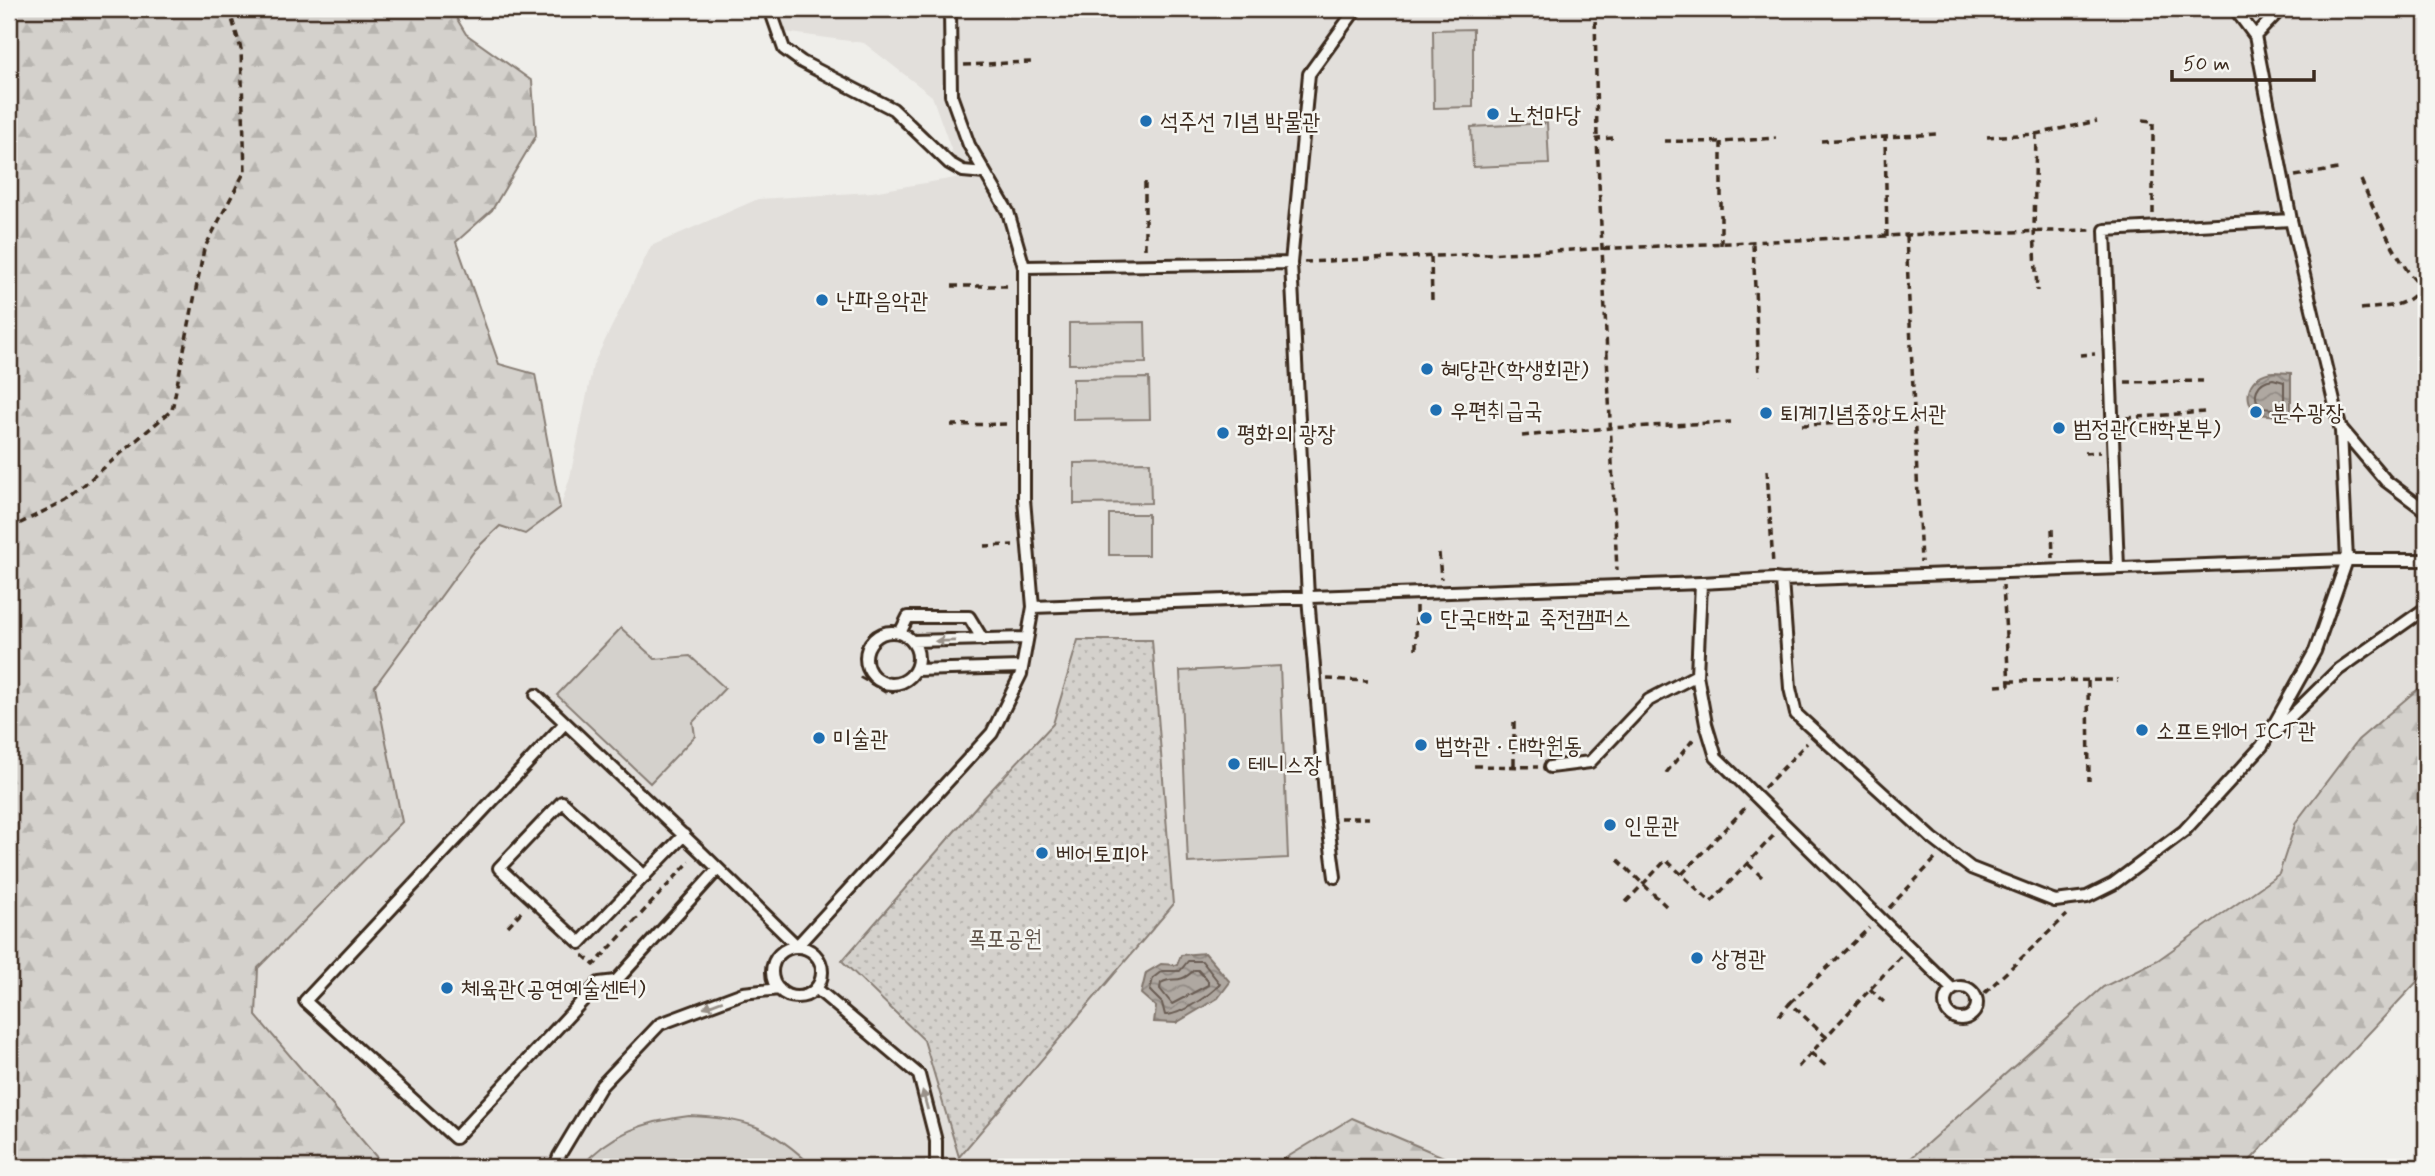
<svg xmlns="http://www.w3.org/2000/svg" width="2435" height="1176" viewBox="0 0 2435 1176" font-family="Mynerve,'Poor Story',sans-serif">
  <style>
    .built { fill: #e2dfdb }
    .grass { fill: url(#grass-dots); stroke: #887e75; stroke-width: 2 }
    .forest { fill: url(#forest-firs); stroke: #887e75; stroke-width: 2 }
    .garden { fill: #d4d1cc; stroke: #887e75; stroke-width: 2 }
    .water { fill: url(#water-waves); stroke: #81766d; stroke-width: 2 }
    .lines { fill: none; stroke-linecap: round; stroke-linejoin: round }
    .shore { stroke: #695c52; stroke-width: 2 }
    .lane-casing { stroke: #3b2a1e; stroke-width: 16 }
    .path { stroke: #3b2a1e; stroke-width: 3.5; stroke-dasharray: 7 5; stroke-linecap: butt }
    .lane { stroke: #f6f6f2; stroke-width: 10 }
    .oneway { fill: #989088 }
    .poi-dot { fill: #1f6fb2; stroke: #f6f6f2; stroke-width: 2.5 }
    .labels { text-anchor: middle; stroke-width: 5; stroke-linejoin: round; paint-order: stroke }
    .poi-label { font-size: 23px; fill: #3b2a1e; stroke: #f6f6f2; text-anchor: start }
    .park-label { font-size: 23px; fill: #61544a; stroke: #f6f6f2 }
  </style>
  <defs>
    <pattern id="grass-dots" width="8" height="8" patternUnits="userSpaceOnUse" patternTransform="scale(1.75)"><rect width="8" height="8" fill="#d4d1cc"/><path d="M2 2h.1M6 6h.1" fill="none" stroke="#b7b4af" stroke-width="1.8" stroke-linecap="round"/></pattern>
    <pattern id="forest-firs" width="22" height="20" patternUnits="userSpaceOnUse" patternTransform="scale(1.75)"><rect width="22" height="20" fill="#d4d1cc"/><path d="M5 1l3.5 6h-7zM16 11l3.5 6h-7z" fill="#b7b4af"/></pattern>
    <pattern id="water-waves" width="16" height="10" patternUnits="userSpaceOnUse" patternTransform="scale(1.75)"><rect width="16" height="10" fill="#afa8a1"/><path d="M0 5q4-4 8 0t8 0" fill="none" stroke="#908983"/></pattern>
  </defs>
  <rect width="100%" height="100%" fill="#efeeea"/>
  <filter id="ink" filterUnits="userSpaceOnUse"><feTurbulence type="fractalNoise" baseFrequency=".0143" numOctaves="2"/><feDisplacementMap in="SourceGraphic" scale="14" xChannelSelector="R" yChannelSelector="G"/><feConvolveMatrix kernelMatrix="1 2 1 2 8 2 1 2 1" color-interpolation-filters="sRGB"/></filter>
  <g filter="url(#ink)">
    <path class="built" d="M 774,9 L 2426,9 L 2426,967 L 2014,1167 L 1467,1167 L 1352,1118 L 1271,1167 L 385,1167 L 256,1016 L 258,968 L 402,822 L 375,686 L 475,550 L 500,526 L 525,534 L 560,508 L 570,477 L 593,365 L 651,246 L 758,199 L 872,192 L 961,177 L 932,96 L 864,43 L 784,32 Z"/>
    <path class="grass" d="M 1078,640 L 1152,640 L 1173,905 L 959,1157 L 924,1040 L 842,961 L 980,802 L 1053,724 Z"/>
    <path class="forest" d="M 9,9 L 451,9 L 466,34 L 532,81 L 536,136 L 492,210 L 456,242 L 499,364 L 535,374 L 560,508 L 525,534 L 500,526 L 475,550 L 375,686 L 402,822 L 258,968 L 256,1016 L 385,1167 L 9,1167 Z
      M 2426,684 L 2426,972 L 2244,1167 L 1901,1167 L 2103,987 L 2158,960 L 2279,874 L 2296,822 L 2358,740 L 2413,693 Z
      M 1352,1118 L 1467,1167 L 1271,1167 Z"/>
    <path class="garden" d="M 1473,29 L 1473,107 L 1434,108 L 1433,30 Z
      M 1547,123 L 1549,164 L 1473,167 L 1471,127 Z
      M 1145,322 L 1146,363 L 1069,364 L 1069,323 Z
      M 1149,378 L 1150,419 L 1073,420 L 1073,379 Z
      M 1150,462 L 1151,503 L 1074,504 L 1074,463 Z
      M 1109,514 L 1148,514 L 1148,555 L 1109,555 Z
      M 621,628 L 655,659 L 690,656 L 725,688 L 693,722 L 695,736 L 650,783 L 557,695 Z
      M 1280,666 L 1288,858 L 1188,863 L 1180,671 Z
      M 689,1116 C 746,1118 772,1127 813,1167 L 581,1167 C 610,1133 646,1121 689,1116 Z"/>
    <path class="water" d="M 2273,372 L 2291,373 L 2291,417 L 2257,414 C 2240,397 2250,374 2273,372 Z
      M 1205,953 L 1230,982 L 1218,998 L 1176,1023 L 1154,1022 L 1156,1007 L 1141,994 L 1146,973 L 1161,964 L 1177,965 L 1181,955 Z"/>
    <g class="lines">
      <path class="shore" d="M 2273,379 L 2284,382 L 2284,407 L 2282,410 L 2262,408 C 2250,396 2257,381 2273,379 Z
        M 1188,961 L 1202,961 L 1220,984 C 1211,995 1178,1016 1165,1015 L 1162,1003 L 1150,991 L 1153,978 L 1162,971 L 1180,971 Z
        M 1194,970 L 1198,970 L 1208,981 L 1208,985 L 1172,1004 L 1160,989 L 1161,983 C 1174,975 1178,986 1194,970 Z"/>
      <g class="lane-casing">
        <path id="lane" d="M 770,9 L 784,49 L 802,62 L 893,109 L 949,163 L 963,171 L 985,173
          M 2255,36 L 2281,9
          M 1024,267 L 1291,263
          M 2341,428 L 2386,481 L 2426,511
          M 2118,568 L 2105,230 L 2291,220
          M 1782,580 L 1790,688 L 1796,714 L 1932,838 L 1971,868 L 2055,901 L 2087,897 L 2113,884 L 2184,831 L 2262,746 L 2315,651 L 2347,560 L 2341,431 L 2291,220 L 2255,36 L 2235,9
          M 1701,583 L 1697,675 L 1706,724 L 1716,757 L 1952,989
          M 1033,607 L 1701,583 L 1774,579 L 1782,580 L 2347,560 L 2426,560
          M866 658a26 26 0 1 1 52 0a26 26 0 1 1-52 0Z
          M 900,633 L 908,617 L 969,617 L 983,640
          M 912,641 L 1027,638
          M 915,670 L 1022,667
          M 536,695 L 700,851 L 797,946 L 992,733 L 1021,674 L 1033,607 L 1024,499 L 1024,267 L 1008,212 L 969,145 L 951,95 L 950,9
          M 565,723 L 305,1001 L 455,1138 L 599,983 L 616,981 L 718,869
          M 2275,732 L 2338,670 L 2426,608
          M 1550,767 L 1590,762 L 1649,700 L 1697,675
          M 645,876 L 562,802 L 499,868 L 580,943 C 614,907 649,871 684,835
          M 1335,877 L 1327,817 L 1308,597 L 1291,263 L 1309,74 L 1356,9
          M772 972a25 25 0 1 1 50 0a25 25 0 1 1-50 0Z
          M1945 1003a16 16 0 1 1 32 0a16 16 0 1 1-32 0Z
          M 817,989 L 919,1075 L 936,1141 L 936,1167
          M 555,1167 L 559,1156 L 601,1086 L 660,1024 L 743,993 L 779,989"/>
      </g>
      <path class="path" d="M 1595,9 L 1597,139
        M 964,65 L 1031,62
        M 2143,120 L 2153,121 L 2153,214
        M 2036,134 L 2097,121
        M 1987,137 L 2036,134 L 2034,229 L 2037,291
        M 1613,138 L 1597,139 L 1617,571
        M 1664,141 L 1721,142
        M 1821,141 L 1885,137
        M 2295,176 L 2338,169
        M 2361,180 C 2371,203 2405,281 2426,289
        M 1145,182 L 1145,253
        M 1906,236 L 1921,562
        M 1887,237 L 1885,137 L 1938,134
        M 1753,244 L 1759,376
        M 1721,245 L 1721,142 L 1776,138
        M 1431,257 L 1432,300
        M 1304,262 L 1929,234 L 2093,230
        M 952,286 L 1009,286
        M 2361,309 C 2388,306 2404,309 2421,287
        M 2080,355 L 2095,354
        M 2125,382 L 2203,381
        M 2126,418 L 2204,412
        M 951,425 L 1011,424
        M 1802,425 L 1914,420
        M 1315,434 L 1337,433
        M 1522,436 L 1610,428 L 1731,422
        M 2085,453 L 2100,452
        M 1767,470 L 1773,565
        M 9,529 L 66,500 L 172,410 L 204,249 L 245,171 L 241,49 L 229,9
        M 2052,529 L 2053,558
        M 984,546 L 1013,545
        M 1439,553 L 1441,579
        M 1416,606 L 1416,649
        M 860,677 L 889,694 L 911,683
        M 1327,679 L 1368,681
        M 2009,681 L 2118,680
        M 2088,681 L 2089,781
        M 1996,686 L 2009,685 L 2003,585
        M 1514,722 L 1514,767
        M 1474,766 L 1538,767
        M 1666,773 L 1696,736
        M 1764,788 L 1807,743
        M 1340,818 L 1369,818
        M 1618,860 L 1666,906
        M 1748,864 L 1762,877
        M 1682,874 L 1747,806
        M 1626,902 L 1666,860 L 1711,902 L 1776,833
        M 1889,908 L 1937,857
        M 508,926 L 523,910
        M 583,955 L 594,965 L 690,861
        M 1870,989 L 1887,1005
        M 1976,1001 L 2067,915
        M 1790,1003 L 1869,928
        M 1779,1016 L 1790,1003 L 1826,1037
        M 1811,1053 L 1827,1067
        M 1798,1067 L 1901,956"/>
      <use href="#lane" class="lane"/>
    </g>
    <defs><path id="oneway-solid" d="M-6-.8H1V-3.2L6.5 0L1 3.2V.8H-6Z" transform="scale(1.75)"/></defs>
    <g class="oneway">
      <use href="#oneway-solid" transform="translate(945 641) rotate(179)"/>
      <use href="#oneway-solid" transform="translate(713 1004) rotate(159)"/>
      <use href="#oneway-solid" transform="translate(925 1100) rotate(-105)"/>
    </g>
  </g>
  <g class="poi-dot">
    <circle cx="1493" cy="114" r="7"/>
    <circle cx="1146" cy="121" r="7"/>
    <circle cx="822" cy="300" r="7"/>
    <circle cx="1427" cy="369" r="7"/>
    <circle cx="1436" cy="410" r="7"/>
    <circle cx="2256" cy="412" r="7"/>
    <circle cx="1766" cy="413" r="7"/>
    <circle cx="2059" cy="428" r="7"/>
    <circle cx="1223" cy="433" r="7"/>
    <circle cx="1426" cy="618" r="7"/>
    <circle cx="2142" cy="730" r="7"/>
    <circle cx="819" cy="738" r="7"/>
    <circle cx="1421" cy="745" r="7"/>
    <circle cx="1234" cy="764" r="7"/>
    <circle cx="1610" cy="825" r="7"/>
    <circle cx="1042" cy="853" r="7"/>
    <circle cx="1697" cy="958" r="7"/>
    <circle cx="447" cy="988" r="7"/>
  </g>
  <g class="labels">
    <g class="poi-label">
      <text x="1507" y="122">노천마당</text>
      <text x="1160" y="129">석주선 기념 박물관</text>
      <text x="836" y="308">난파음악관</text>
      <text x="1441" y="377">혜당관(학생회관)</text>
      <text x="1450" y="418">우편취급국</text>
      <text x="2270" y="420">분수광장</text>
      <text x="1780" y="421">퇴계기념중앙도서관</text>
      <text x="2073" y="436">범정관(대학본부)</text>
      <text x="1237" y="441">평화의 광장</text>
      <text x="1440" y="626">단국대학교 죽전캠퍼스</text>
      <text x="2156" y="738">소프트웨어 ICT관</text>
      <text x="833" y="746">미술관</text>
      <text x="1435" y="753">법학관 · 대학원동</text>
      <text x="1248" y="772">테니스장</text>
      <text x="1624" y="833">인문관</text>
      <text x="1056" y="861">베어토피아</text>
      <text x="1711" y="966">상경관</text>
      <text x="461" y="996">체육관(공연예술센터)</text>
    </g>
    <g class="park-label">
      <text x="1005" y="946">폭포공원</text>
    </g>
  </g>
  <rect width="2435" height="1176" fill="none" stroke="#f6f6f2" stroke-width="35"/>
  <rect x="18" y="18" width="2400" height="1141" fill="none" stroke="#3b2a1e" stroke-width="2.5" filter="url(#ink)"/>
  <path d="M2172 70v10h142v-10" fill="none" stroke="#3b2a1e" stroke-width="3.5"/>
  <text x="2183" y="70" font-size="21" fill="#3b2a1e" stroke="#f6f6f2" stroke-width="5" paint-order="stroke">50 m</text>
</svg>
